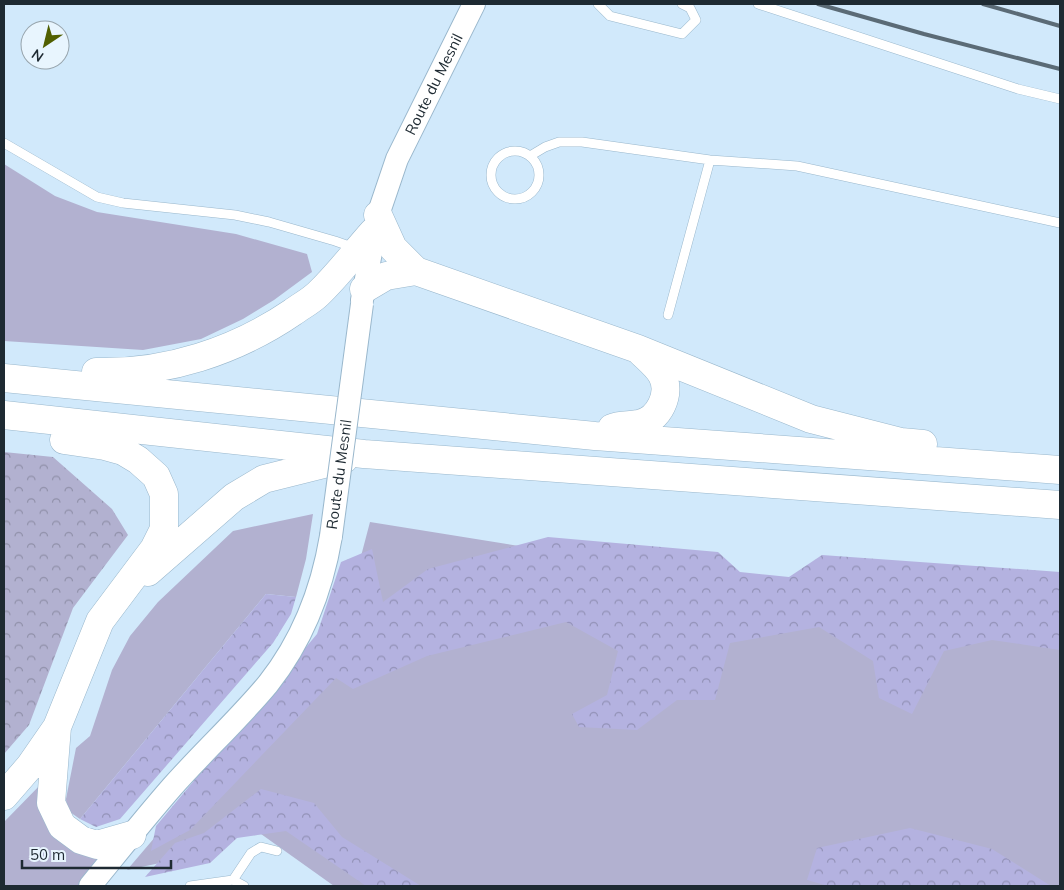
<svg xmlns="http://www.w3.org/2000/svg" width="1064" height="890" viewBox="0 0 1064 890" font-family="Mulish,sans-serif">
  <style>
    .grass { fill: #b2b1d0 }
    .forest { fill: url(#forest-crowns) }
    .park { fill: url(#park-crowns) }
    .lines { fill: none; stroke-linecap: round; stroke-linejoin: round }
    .service-casing { stroke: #99b7cc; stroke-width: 10 }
    .tertiary-casing { stroke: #99b7cc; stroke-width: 24 }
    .primary-casing { stroke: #99b7cc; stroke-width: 29 }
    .service { stroke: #fff; stroke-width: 9 }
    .tertiary { stroke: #fff; stroke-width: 22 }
    .primary { stroke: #fff; stroke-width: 28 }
    .rail { stroke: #5b6b76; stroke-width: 4 }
    .tertiary-bridge-casing { stroke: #99b7cc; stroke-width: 24; stroke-linecap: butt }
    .tertiary-bridge { stroke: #fff; stroke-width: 22 }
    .labels { text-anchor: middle; stroke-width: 4; stroke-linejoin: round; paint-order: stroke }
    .street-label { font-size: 15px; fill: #1e2a32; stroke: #e8f5fe }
  </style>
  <defs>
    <pattern id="forest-crowns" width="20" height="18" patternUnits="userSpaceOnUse" patternTransform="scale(1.25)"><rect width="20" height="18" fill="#b4b2e0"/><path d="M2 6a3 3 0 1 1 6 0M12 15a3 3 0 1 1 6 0" fill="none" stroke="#9291b6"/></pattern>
    <pattern id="park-crowns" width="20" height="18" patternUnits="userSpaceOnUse" patternTransform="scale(1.25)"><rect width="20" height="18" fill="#b2b1d0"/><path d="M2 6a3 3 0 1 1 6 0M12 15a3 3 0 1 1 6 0" fill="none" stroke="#9090a9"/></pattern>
  </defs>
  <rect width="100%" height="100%" fill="#d1e9fb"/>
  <path class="grass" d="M 4,164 L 55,196 L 97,212 L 236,234 L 307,254 L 312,272 L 274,300 L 243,319 L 201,339 L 143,350 L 4,341 Z
    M 313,514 L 306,559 L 296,597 L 266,594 L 80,819 L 67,810 L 66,799 L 76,748 L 90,736 L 112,670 L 130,636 L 158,602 L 233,531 Z
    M 370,522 L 775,587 L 1060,610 L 1060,886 L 334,886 L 237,817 L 212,852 L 127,870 L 346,613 Z
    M 44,781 L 41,797 L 42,817 L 56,836 L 107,853 L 78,886 L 4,886 L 4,822 Z"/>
  <path class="forest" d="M 548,537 L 718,552 L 740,572 L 789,577 L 822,555 L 1060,572 L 1060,650 L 992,640 L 944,651 L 912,714 L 879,698 L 873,661 L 819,627 L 730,643 L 715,700 L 677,700 L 637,730 L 579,727 L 572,714 L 607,695 L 618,651 L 566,622 L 427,656 L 353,689 L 336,678 L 190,830 L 151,851 L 156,826 L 317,634 L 341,562 L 372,549 L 383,602 L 428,569 Z
    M 266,594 L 296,597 L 291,614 L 273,643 L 120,819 L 96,827 L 80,819 Z
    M 261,789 L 314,803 L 342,837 L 421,886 L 366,886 L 286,831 L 237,838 L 210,863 L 145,877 L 175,843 L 204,833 Z
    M 910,828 L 992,849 L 1051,886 L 828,886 L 807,880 L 817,848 Z"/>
  <path class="park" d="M 4,452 L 53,457 L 112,509 L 128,535 L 73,608 L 29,725 L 4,754 Z"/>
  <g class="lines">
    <g class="service-casing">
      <path id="service" d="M 598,4 L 610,16 L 682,34 L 696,20 L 690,8 L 682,4
        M 758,4 L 1018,89 L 1060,99
        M 4,143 L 97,197 L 123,203 L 235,215 L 269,222 L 335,241 L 355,248
        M491 175a24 24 0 1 1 48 0a24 24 0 1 1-48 0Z
        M 530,156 L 545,147 L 559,142 L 582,142 L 710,160 L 797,166 L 1060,223
        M 668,315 L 710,160
        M 233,880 L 251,853 L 261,847 L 277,851
        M 190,886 L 233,880 L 244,886"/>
    </g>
    <g class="tertiary-casing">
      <g id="tertiary">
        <path id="s1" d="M 362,300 L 378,215 L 397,159 L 474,4"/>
        <path d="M 90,886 C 117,853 144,819 172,787 C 203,752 238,720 268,684 C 302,641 322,590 331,536"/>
      </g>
    </g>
    <g class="primary-casing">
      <path id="primary" d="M 378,215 L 393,248 L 416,271 L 638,349 L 811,419 L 901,442 L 923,444
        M 364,289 L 386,276 L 416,271
        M 96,372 C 166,374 236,351 293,312 C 301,306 311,301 318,294 C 338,275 355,252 373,232
        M 4,378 L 595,436 L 1060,470
        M 4,415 L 364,454 L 1060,505
        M 612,428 C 621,424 629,426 638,424 C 659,421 672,393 662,375 C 658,367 648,359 641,352
        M 148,572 L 234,497 L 264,479 L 344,459
        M 57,727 L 51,803 L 62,826 L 81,840 L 97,845 L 132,835
        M 4,796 L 30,766 L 57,727 L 100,621 L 154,549 L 164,529 L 164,494 L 156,476 L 138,460 L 123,451 L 105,446 L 64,440"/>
    </g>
    <use href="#service" class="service"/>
    <use href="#tertiary" class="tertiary"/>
    <use href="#primary" class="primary"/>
    <path class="rail" d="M 818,4 L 924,34 L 1060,69
      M 983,4 L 1060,26"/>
    <g class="tertiary-bridge-casing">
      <g id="tertiary-bridge">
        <path id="s2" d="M 331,536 L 362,304"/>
      </g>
    </g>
    <use href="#tertiary-bridge" class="tertiary-bridge"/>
  </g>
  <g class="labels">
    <g class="street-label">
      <text dy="5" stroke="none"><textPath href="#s1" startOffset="229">Route du Mesnil</textPath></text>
      <text dy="5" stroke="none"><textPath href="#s2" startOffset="62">Route du Mesnil</textPath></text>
    </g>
  </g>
  <rect width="1064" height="890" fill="none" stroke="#1e2a32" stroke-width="10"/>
  <g transform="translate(45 45) rotate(215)"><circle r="24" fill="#e8f5fe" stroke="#97a4ac"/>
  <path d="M0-4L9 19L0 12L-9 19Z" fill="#505f01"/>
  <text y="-8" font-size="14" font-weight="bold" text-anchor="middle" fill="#1e2a32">N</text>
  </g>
  <path d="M22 860v8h149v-8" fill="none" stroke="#1e2a32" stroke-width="2.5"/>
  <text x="30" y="860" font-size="15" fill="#1e2a32" stroke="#e8f5fe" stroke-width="4" paint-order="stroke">50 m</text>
</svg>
